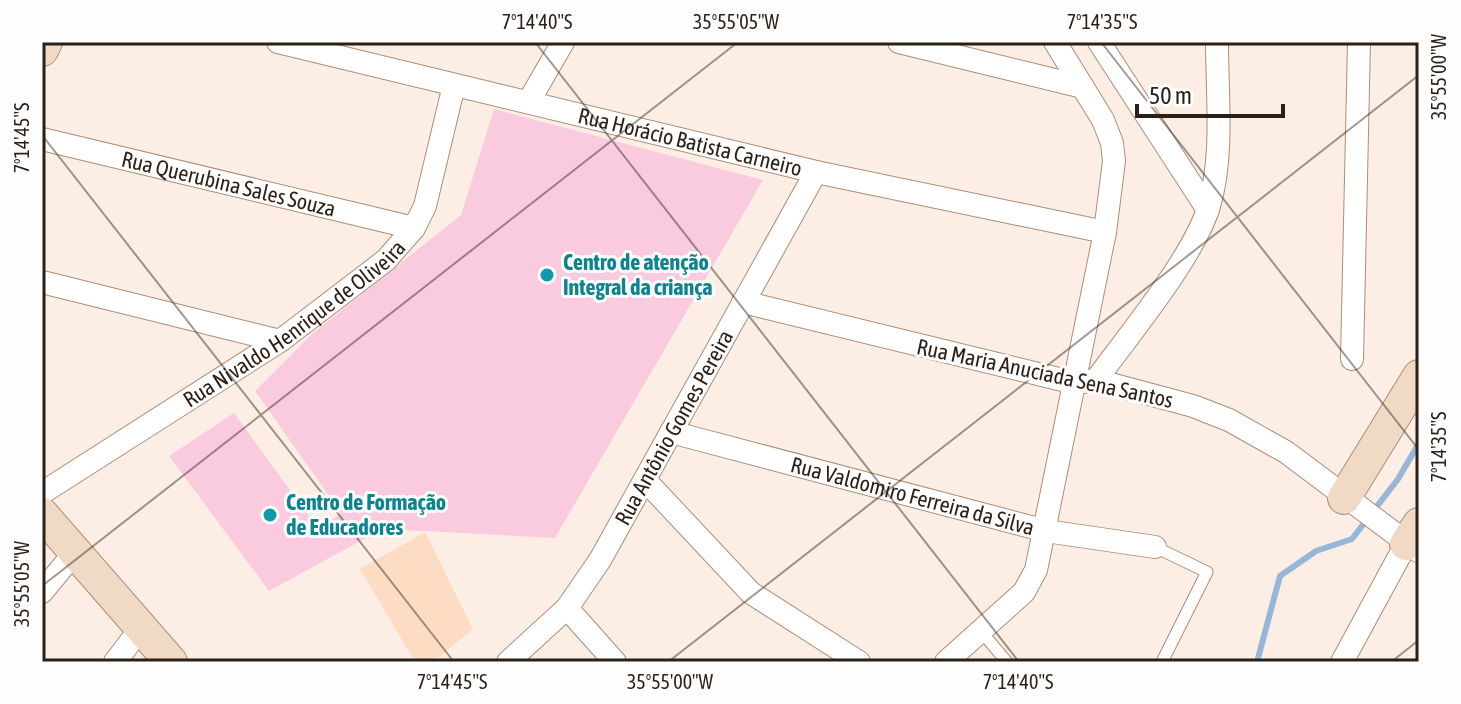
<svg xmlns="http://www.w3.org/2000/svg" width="1461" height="704" viewBox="0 0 1461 704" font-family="'Asap Condensed',sans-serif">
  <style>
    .green { fill: #fddcc4 }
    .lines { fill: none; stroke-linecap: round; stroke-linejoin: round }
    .stream { stroke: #96b7d7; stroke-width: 6 }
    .building { fill: #facbdf }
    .lane-casing { stroke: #ac8e77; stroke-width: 13 }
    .street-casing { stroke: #ac8e77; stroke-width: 24 }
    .secondary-casing { stroke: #ac8e77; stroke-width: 34 }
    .lane { stroke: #fff; stroke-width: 11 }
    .street { stroke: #fff; stroke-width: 22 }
    .secondary { stroke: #f0dac6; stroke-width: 32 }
    .ticks { fill: none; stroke: #2b1f16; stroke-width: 2; stroke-opacity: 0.45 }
    .culture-dot { fill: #0f9aa8; stroke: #fefefe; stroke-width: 3 }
    .labels { text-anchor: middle; stroke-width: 6; stroke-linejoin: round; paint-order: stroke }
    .street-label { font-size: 22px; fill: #2b1f16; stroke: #fefefe }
    .culture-label { font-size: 22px; font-weight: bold; fill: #0d838f; stroke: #fefefe; text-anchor: start }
    .neatline { fill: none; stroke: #2b1f16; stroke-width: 3 }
    .ticks-label { font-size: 20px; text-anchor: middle; fill: #2b1f16 }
  </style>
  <rect width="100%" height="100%" fill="#fceee4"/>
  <path class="green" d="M 425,532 L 473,629 L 433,662 L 415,662 L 360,569 Z"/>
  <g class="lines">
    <path class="stream" d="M 1257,662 L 1280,576 L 1316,551 L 1352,539 L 1398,479 L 1419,443"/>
  </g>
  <path class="building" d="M 494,109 L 763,180 L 555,538 L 405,530 L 364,539 L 269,591 L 169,456 L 234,413 L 319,530 L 341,513 L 255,391 L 312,334 L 461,215 Z"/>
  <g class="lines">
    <g class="lane-casing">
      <path id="lane" d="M 1155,547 L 1207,572 L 1162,662
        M 980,630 L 1007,662"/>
    </g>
    <g class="street-casing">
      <g id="street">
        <path id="s1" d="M 278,42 L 816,172 L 1105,232"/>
        <path d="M 899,42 L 1083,87"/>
        <path d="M 1099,42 L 1208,210"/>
        <path d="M 529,101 L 563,42"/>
        <path id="s2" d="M 42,139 L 414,228"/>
        <path d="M 42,282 L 280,341"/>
        <path d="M 743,302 L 1075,383 L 1096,380 L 1193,406 L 1229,420 L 1286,452 L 1418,551"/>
        <path d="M 1352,359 L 1359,42"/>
        <path d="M 1096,380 C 1128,336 1194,257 1209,206 C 1224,155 1217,95 1217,42"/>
        <path id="s3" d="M 671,432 L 1046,531 L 1155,547"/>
        <path d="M 645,480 L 751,593 L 859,662"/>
        <path id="s4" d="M 42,493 L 280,341 L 386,260 L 414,228 L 425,206 L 454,85"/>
        <path d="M 42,592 L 75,552"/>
        <path d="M 567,608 L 615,662"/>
        <path d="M 115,662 L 141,628"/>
        <path id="s5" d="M 508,662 L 567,608 L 600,560 L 816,172"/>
        <path d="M 946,662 L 1024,592 L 1036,570 L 1105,232 L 1114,161 L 1112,143 L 1103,120 L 1055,42"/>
        <path d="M 1342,662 L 1406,544"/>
      </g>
    </g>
    <g class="secondary-casing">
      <path id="secondary" d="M 42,50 L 46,42
        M 1344,498 L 1419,376
        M 42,514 L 171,662
        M 1406,544 L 1419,524"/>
    </g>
    <use href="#lane" class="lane"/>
    <use href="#street" class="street"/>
    <use href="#secondary" class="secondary"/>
  </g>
  <path class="ticks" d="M 535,42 L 1019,662M 1101,42 L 1419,450M 42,135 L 454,662M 42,586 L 738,42M 668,662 L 1419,75M 1391,662 L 1419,640"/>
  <g class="culture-dot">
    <circle cx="547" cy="275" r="8"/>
    <circle cx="270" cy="515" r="8"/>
  </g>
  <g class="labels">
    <g class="street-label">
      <text dy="8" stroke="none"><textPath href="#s1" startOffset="424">Rua Horácio Batista Carneiro</textPath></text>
      <text dy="8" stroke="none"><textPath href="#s2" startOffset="192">Rua Querubina Sales Souza</textPath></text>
      <text dy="8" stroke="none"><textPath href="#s4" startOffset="304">Rua Nivaldo Henrique de Oliveira</textPath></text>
      <text transform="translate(1045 373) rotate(12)" y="8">Rua Maria Anuciada Sena Santos</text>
      <text dy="8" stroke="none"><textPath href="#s5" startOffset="290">Rua Antônio Gomes Pereira</textPath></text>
      <text dy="8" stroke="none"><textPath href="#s3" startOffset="250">Rua Valdomiro Ferreira da Silva</textPath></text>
    </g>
    <g class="culture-label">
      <text x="563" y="270">Centro de atenção<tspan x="563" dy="25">Integral da criança</tspan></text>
      <text x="286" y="510">Centro de Formação<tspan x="286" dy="25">de Educadores</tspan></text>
    </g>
  </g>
  <rect width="1461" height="704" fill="none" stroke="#fefefe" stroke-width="88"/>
  <path d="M1137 104v12h146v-12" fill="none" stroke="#2b1f16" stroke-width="4"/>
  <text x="1149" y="104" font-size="24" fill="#2b1f16" stroke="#fefefe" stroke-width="6" paint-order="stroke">50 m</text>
  <rect x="44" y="44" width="1373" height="616" class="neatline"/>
  <g class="ticks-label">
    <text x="537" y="29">7°14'40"S</text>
    <text x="736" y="29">35°55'05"W</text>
    <text x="1102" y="29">7°14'35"S</text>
    <text transform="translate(1439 77) rotate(-90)" y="7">35°55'00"W</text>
    <text transform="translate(22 138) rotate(-90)" y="7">7°14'45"S</text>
    <text transform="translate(1439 447) rotate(-90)" y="7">7°14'35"S</text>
    <text transform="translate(22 584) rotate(-90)" y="7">35°55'05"W</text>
    <text x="452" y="689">7°14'45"S</text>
    <text x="670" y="689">35°55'00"W</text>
    <text x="1018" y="689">7°14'40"S</text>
  </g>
</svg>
